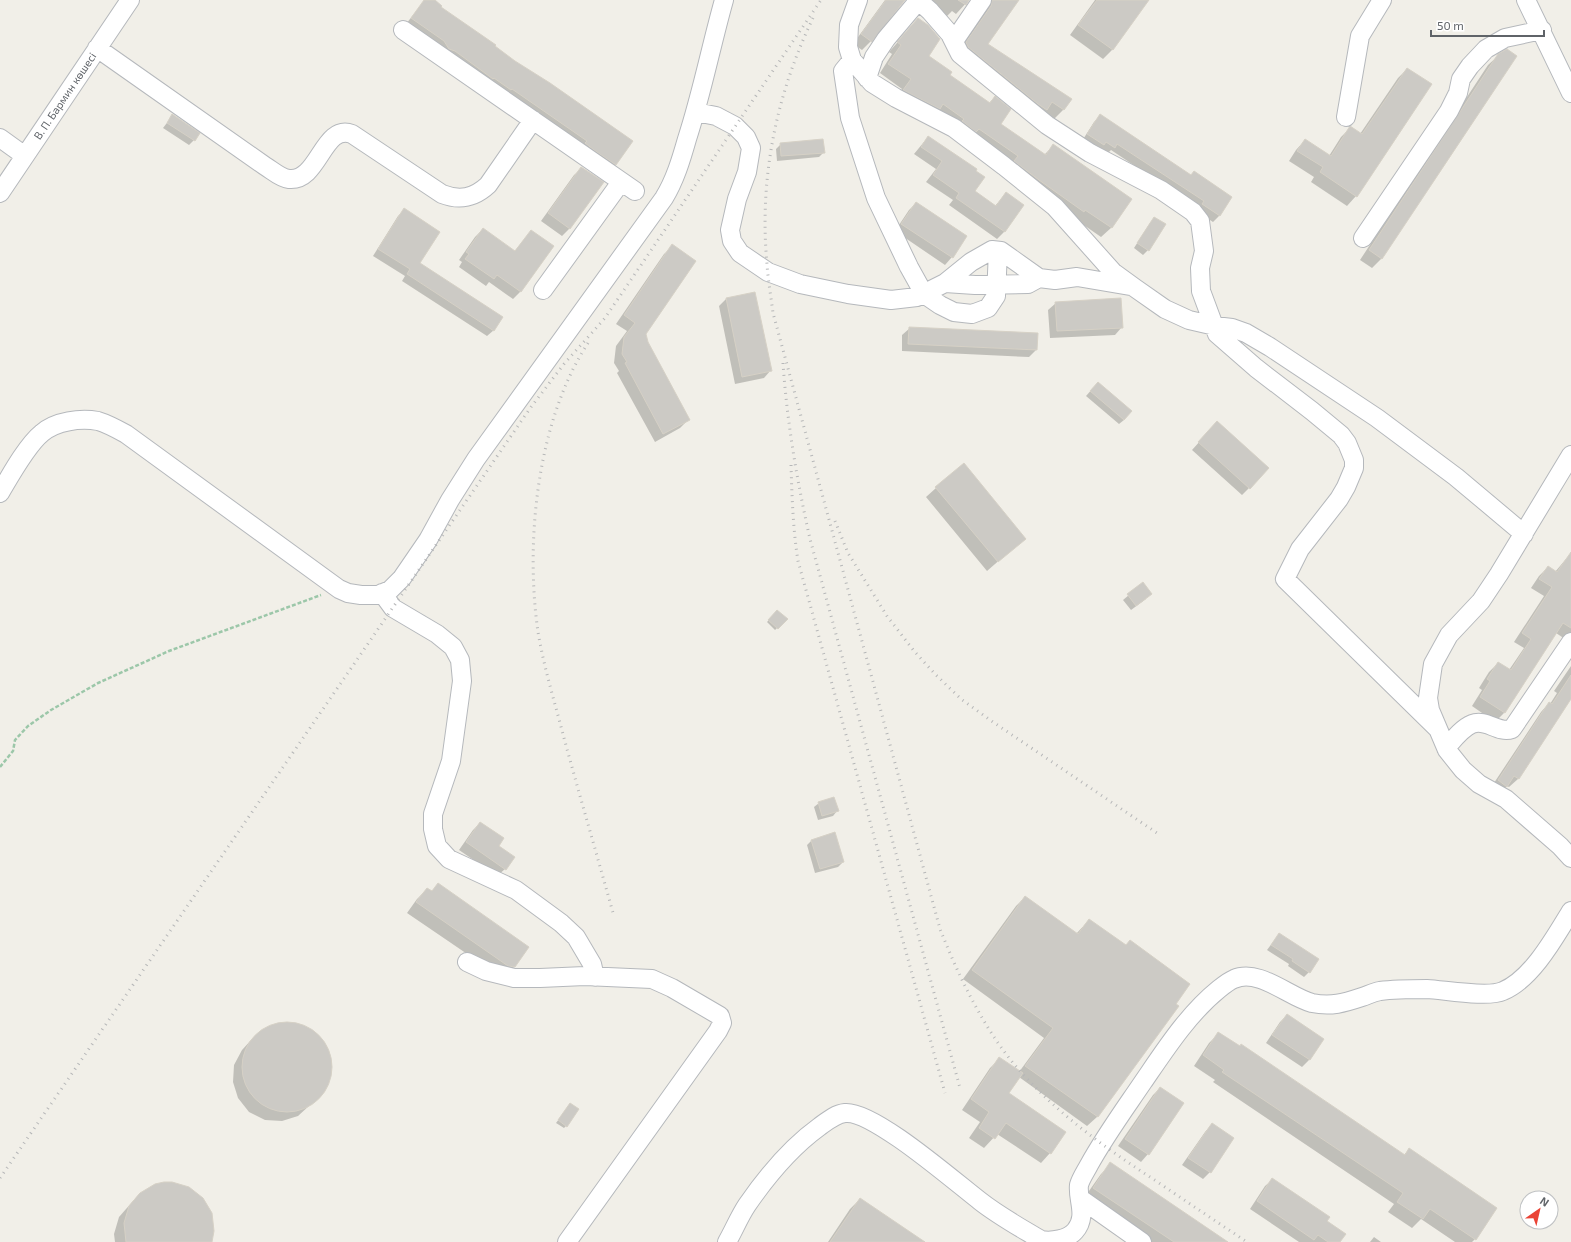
<svg xmlns="http://www.w3.org/2000/svg" width="1571" height="1242" viewBox="0 0 1571 1242" font-family="'Exo 2',sans-serif">
  <style>
    .shadow { fill: #0003 }
    .building { fill: #cccac5; stroke: #d6d1c6 }
    .lines { fill: none; stroke-linecap: round; stroke-linejoin: round }
    .minor-casing { stroke: #b5b8bc; stroke-width: 20 }
    .path { stroke: #9cc7a9; stroke-width: 2.5; stroke-dasharray: 4 2; stroke-linecap: butt }
    .minor { stroke: #fff; stroke-width: 18 }
    .rail { stroke: #b6b7b8; stroke-width: 3; stroke-dasharray: 1 5; stroke-linecap: butt }
    .labels { text-anchor: middle; stroke-width: 3; stroke-linejoin: round; paint-order: stroke }
    .street-label { font-size: 11px; fill: #5f6368; stroke: #fff }
  </style>
  <rect width="100%" height="100%" fill="#f1efe8"/>
  <path class="shadow" d="M 425,0 L 433,0 L 616,165 L 610,170 L 406,24 Z
    M 885,0 L 904,0 L 871,41 L 862,50 L 853,44 Z
    M 931,0 L 969,0 L 956,14 L 952,11 L 946,17 L 931,7 L 934,2 Z
    M 977,0 L 1018,0 L 986,44 L 1070,99 L 1063,110 L 1054,119 L 959,57 Z
    M 1095,0 L 1148,0 L 1112,50 L 1103,59 L 1070,35 Z
    M 918,19 L 927,57 L 948,75 L 989,103 L 995,97 L 1000,124 L 1044,155 L 1053,146 L 1130,199 L 1111,228 L 1101,237 L 1006,171 L 895,100 L 902,89 L 880,73 L 892,54 L 889,52 Z
    M 1499,55 L 1382,258 L 1372,268 L 1360,260 L 1488,65 Z
    M 1407,69 L 1356,196 L 1347,206 L 1311,182 L 1314,177 L 1289,161 L 1296,150 L 1305,140 L 1329,156 L 1341,137 L 1350,128 L 1360,134 L 1398,78 Z
    M 173,115 L 194,140 L 189,145 L 163,128 Z
    M 1100,116 L 1191,176 L 1231,197 L 1219,216 L 1213,222 L 1196,211 L 1198,208 L 1111,150 L 1107,154 L 1082,141 L 1094,122 Z
    M 928,137 L 974,191 L 995,206 L 1006,193 L 1023,205 L 1004,232 L 997,239 L 949,205 L 953,200 L 926,182 L 936,169 L 914,154 Z
    M 781,144 L 824,152 L 819,157 L 777,161 L 776,149 Z
    M 582,168 L 603,182 L 569,229 L 562,236 L 541,221 L 574,175 Z
    M 916,203 L 966,237 L 952,257 L 945,265 L 895,231 L 909,210 Z
    M 404,210 L 418,264 L 494,330 L 487,336 L 402,281 L 405,276 L 373,256 L 398,216 Z
    M 1155,218 L 1148,250 L 1143,255 L 1134,248 L 1150,223 Z
    M 483,229 L 514,252 L 531,231 L 553,247 L 520,292 L 513,299 L 489,282 L 486,286 L 459,267 L 462,262 L 459,260 L 475,237 Z
    M 673,246 L 645,333 L 647,343 L 689,419 L 680,428 L 655,442 L 617,373 L 619,371 L 614,363 L 616,346 L 627,331 L 616,324 L 664,254 Z
    M 726,299 L 771,370 L 764,378 L 735,384 L 719,306 Z
    M 1056,303 L 1122,327 L 1115,335 L 1050,338 L 1048,310 Z
    M 910,328 L 1036,350 L 1029,357 L 902,351 L 902,335 Z
    M 1093,388 L 1124,420 L 1119,424 L 1086,396 Z
    M 1210,430 L 1249,488 L 1242,495 L 1192,450 Z
    M 936,488 L 1025,538 L 987,571 L 926,497 Z
    M 1571,553 L 1571,643 L 1556,633 L 1504,713 L 1495,722 L 1472,706 L 1482,690 L 1479,688 L 1489,672 L 1498,663 L 1509,670 L 1524,648 L 1514,642 L 1544,596 L 1531,588 L 1539,576 L 1548,567 L 1555,572 Z
    M 1142,584 L 1146,599 L 1131,610 L 1123,600 Z
    M 777,611 L 786,619 L 775,630 L 767,622 Z
    M 1571,666 L 1571,698 L 1518,779 L 1509,787 L 1507,786 L 1498,795 L 1490,789 L 1541,712 L 1549,703 L 1550,704 L 1557,693 L 1554,691 Z
    M 819,803 L 837,811 L 833,816 L 818,820 L 814,807 Z
    M 480,823 L 498,846 L 513,857 L 505,869 L 497,876 L 459,850 L 473,830 Z
    M 812,840 L 843,862 L 838,867 L 815,873 L 807,845 Z
    M 438,885 L 514,967 L 504,977 L 498,975 L 407,913 L 417,899 L 427,889 L 431,892 Z
    M 1025,897 L 1076,934 L 1089,920 L 1177,1006 L 1097,1117 L 1087,1126 L 1019,1077 L 1008,1094 L 1050,1153 L 1041,1163 L 997,1134 L 984,1148 L 969,1138 L 980,1122 L 962,1110 L 990,1068 L 999,1059 L 1019,1072 L 1044,1038 L 963,979 L 1016,906 Z
    M 1279,934 L 1309,972 L 1304,977 L 1288,966 L 1289,964 L 1267,950 Z
    M 1287,1015 L 1323,1039 L 1309,1060 L 1302,1067 L 1266,1043 L 1280,1022 Z
    M 282,1023 L 299,1024 L 315,1032 L 326,1045 L 331,1062 L 330,1079 L 322,1094 L 298,1116 L 282,1121 L 265,1120 L 249,1112 L 238,1098 L 233,1082 L 234,1065 L 242,1050 L 252,1039 L 266,1028 Z
    M 1219,1033 L 1404,1155 L 1409,1149 L 1475,1239 L 1472,1242 L 1455,1242 L 1421,1219 L 1412,1228 L 1388,1212 L 1394,1204 L 1213,1082 L 1215,1080 L 1194,1066 L 1209,1043 Z
    M 1160,1088 L 1148,1154 L 1141,1162 L 1118,1146 L 1153,1095 Z
    M 570,1104 L 566,1126 L 564,1128 L 556,1123 Z
    M 1212,1124 L 1210,1172 L 1203,1179 L 1182,1165 L 1205,1132 Z
    M 1111,1164 L 1227,1242 L 1150,1242 L 1084,1198 L 1101,1174 Z
    M 1273,1179 L 1326,1221 L 1339,1242 L 1299,1242 L 1250,1209 L 1265,1186 Z
    M 140,1193 L 210,1242 L 115,1242 L 114,1234 L 119,1217 Z
    M 860,1199 L 924,1242 L 828,1242 L 850,1209 Z
    M 1374,1237 L 1381,1242 L 1370,1242 Z"/>
  <path class="building" d="M 424,0 L 435,0 L 442,6 L 441,7 L 496,45 L 495,46 L 515,61 L 550,83 L 633,141 L 616,165 L 594,150 L 585,143 L 587,141 L 512,89 L 511,90 L 494,78 L 493,79 L 455,51 L 449,49 L 444,41 L 411,18 Z
    M 886,0 L 905,0 L 872,42 L 861,34 Z
    M 958,0 L 969,0 L 966,5 Z
    M 992,0 L 1019,0 L 988,44 L 1072,99 L 1064,110 L 1052,102 L 1047,110 L 1038,104 L 968,47 L 966,42 L 991,6 Z
    M 1097,0 L 1149,0 L 1113,50 L 1078,25 Z
    M 918,18 L 928,25 L 940,39 L 929,56 L 952,72 L 950,75 L 990,103 L 995,96 L 1011,109 L 1001,124 L 1046,155 L 1053,144 L 1132,199 L 1112,228 L 1085,210 L 1084,212 L 1039,180 L 1014,161 L 1018,156 L 979,129 L 976,132 L 962,121 L 964,119 L 943,104 L 940,109 L 903,90 L 911,79 L 888,64 L 901,45 L 897,42 Z
    M 1507,49 L 1517,56 L 1382,259 L 1369,250 L 1498,54 Z
    M 1407,68 L 1432,84 L 1357,197 L 1320,172 L 1323,167 L 1297,151 L 1305,139 L 1331,156 L 1350,126 L 1362,134 Z
    M 172,114 L 200,133 L 195,141 L 167,123 Z
    M 1100,114 L 1191,175 L 1194,171 L 1232,197 L 1220,216 L 1202,204 L 1204,201 L 1117,144 L 1115,148 L 1106,142 L 1104,145 L 1087,134 Z
    M 928,136 L 977,169 L 976,171 L 985,177 L 975,191 L 996,206 L 1006,192 L 1024,205 L 1005,232 L 956,198 L 959,193 L 933,175 L 942,161 L 921,147 Z
    M 823,139 L 825,153 L 781,156 L 780,143 Z
    M 581,167 L 604,182 L 570,229 L 548,213 Z
    M 916,202 L 967,236 L 953,258 L 901,224 Z
    M 404,208 L 440,232 L 420,263 L 503,317 L 494,331 L 407,274 L 410,269 L 378,249 Z
    M 1154,217 L 1166,224 L 1149,251 L 1137,243 Z
    M 483,228 L 515,251 L 531,230 L 554,246 L 521,292 L 497,275 L 494,279 L 465,259 L 469,254 L 466,252 Z
    M 672,244 L 696,261 L 646,334 L 648,342 L 690,420 L 663,434 L 625,363 L 627,362 L 622,354 L 624,337 L 635,323 L 624,315 Z
    M 755,292 L 772,371 L 742,377 L 726,298 Z
    M 1121,298 L 1123,328 L 1057,331 L 1055,302 Z
    M 909,327 L 1038,333 L 1037,350 L 908,344 Z
    M 1098,382 L 1132,411 L 1124,420 L 1090,391 Z
    M 1217,421 L 1269,468 L 1250,489 L 1198,442 Z
    M 964,463 L 1026,539 L 998,562 L 935,487 Z
    M 1571,552 L 1571,628 L 1563,623 L 1505,713 L 1480,697 L 1490,681 L 1487,679 L 1498,662 L 1511,670 L 1531,639 L 1522,633 L 1552,587 L 1539,579 L 1548,566 L 1557,572 Z
    M 1143,582 L 1152,594 L 1136,606 L 1127,594 Z
    M 777,610 L 788,619 L 778,629 L 768,620 Z
    M 1571,675 L 1571,699 L 1519,779 L 1514,776 L 1507,787 L 1498,780 L 1549,702 L 1552,704 Z
    M 834,797 L 839,811 L 822,816 L 818,802 Z
    M 480,822 L 504,838 L 499,846 L 515,857 L 506,870 L 466,842 Z
    M 835,832 L 844,862 L 820,869 L 811,840 Z
    M 438,883 L 529,947 L 515,967 L 508,966 L 416,902 L 427,888 L 432,891 Z
    M 1025,896 L 1078,934 L 1089,919 L 1126,945 L 1130,940 L 1190,984 L 1176,1004 L 1179,1006 L 1098,1117 L 1025,1066 L 1053,1028 L 972,970 Z
    M 1279,933 L 1319,959 L 1310,973 L 1292,961 L 1293,959 L 1271,945 Z
    M 1287,1014 L 1324,1039 L 1310,1060 L 1272,1035 Z
    M242 1067a45 45 0 1 1 90 0a45 45 0 1 1-90 0Z
    M 1218,1032 L 1240,1046 L 1241,1044 L 1405,1155 L 1409,1148 L 1497,1208 L 1476,1240 L 1430,1209 L 1423,1219 L 1397,1202 L 1403,1193 L 1222,1072 L 1224,1070 L 1203,1055 Z
    M 999,1057 L 1023,1073 L 1009,1093 L 1066,1132 L 1051,1154 L 1006,1123 L 995,1139 L 979,1128 L 989,1112 L 971,1099 Z
    M 1160,1087 L 1184,1103 L 1149,1155 L 1125,1139 Z
    M 570,1103 L 579,1109 L 567,1127 L 558,1120 Z
    M 1212,1123 L 1234,1138 L 1211,1173 L 1188,1158 Z
    M 1110,1162 L 1228,1242 L 1174,1242 L 1093,1188 Z
    M 1272,1178 L 1330,1217 L 1327,1221 L 1346,1234 L 1340,1242 L 1328,1242 L 1318,1235 L 1314,1240 L 1257,1201 Z
    M 164,1182 L 172,1182 L 189,1187 L 203,1198 L 212,1213 L 214,1231 L 212,1242 L 126,1242 L 124,1223 L 129,1206 L 140,1193 L 155,1184 Z
    M 860,1198 L 925,1242 L 830,1242 Z"/>
  <g class="lines">
    <g class="minor-casing">
      <path id="minor" d="M 858,0 L 849,25 L 848,47 L 852,60 L 872,83 L 896,98 L 954,128 L 1004,166 L 1055,207 L 1113,272 L 1135,288 L 1165,309 L 1189,320 L 1215,326 L 1232,328 L 1246,333 L 1270,347 L 1377,418 L 1456,477 L 1524,534
        M 1526,0 L 1571,93
        M 919,1 L 930,11 L 950,34 L 960,54 L 1047,125 L 1090,153 L 1161,190 L 1193,212 L 1200,221 L 1204,251 L 1200,268 L 1201,291 L 1217,334 L 1256,368 L 1312,411 L 1341,435 L 1347,443 L 1354,460 L 1354,468 L 1346,487 L 1339,499 L 1300,549 L 1285,579 L 1438,729
        M 403,30 L 635,191
        M 954,41 L 982,0
        M 97,48 L 265,166 C 272,170 280,178 289,179 C 319,182 323,123 352,134 L 442,194 C 460,201 474,198 488,185 L 533,120
        M 852,60 L 843,71 L 850,118 L 876,198 L 909,267 L 924,294 L 940,305 L 954,312 L 972,314 L 988,308 L 996,296 L 998,251
        M 867,78 L 874,57 L 886,39 L 919,0
        M 696,112 L 716,116 L 735,126 L 746,137 L 751,148 L 747,172 L 737,199 L 730,230 L 732,241 L 740,253 L 768,272 L 800,284 L 848,294 L 891,300 L 917,297 L 945,283 L 971,262 L 992,250 L 1001,251 L 1039,278 L 1055,280 L 1077,277 L 1130,286
        M 1346,117 L 1360,36 L 1382,0
        M 0,138 L 25,156
        M 0,193 L 130,0
        M 1363,238 L 1449,111 L 1458,93 L 1461,79 L 1470,66 L 1486,49 L 1505,38 L 1542,30
        M 945,283 L 975,285 L 1028,284 L 1039,278
        M 543,290 L 621,182
        M 1571,455 L 1499,574 L 1481,601 L 1449,635 L 1433,664 L 1428,698 L 1430,710 L 1447,750 L 1463,770 L 1479,784 L 1506,799 L 1560,846 L 1571,858
        M 0,493 C 10,476 27,445 42,433 C 56,421 80,418 98,421 C 108,424 117,429 126,434 L 339,589 L 348,593 L 361,595 L 378,595 L 390,590 L 402,578 L 428,540 L 450,500 L 476,459 L 664,198 C 675,180 681,160 687,139 C 702,93 711,46 724,0
        M 382,593 L 393,608 L 437,634 L 453,647 L 460,660 L 462,681 L 451,761 L 433,814 L 433,829 L 437,846 L 449,859 L 516,890 L 561,923 L 576,937 L 592,964 L 595,977
        M 1446,748 C 1453,740 1462,728 1472,724 C 1486,718 1498,734 1512,729 L 1571,642
        M 467,962 L 486,971 L 514,978 L 540,978 L 585,976 L 652,979 L 672,988 L 720,1016 L 722,1023 L 718,1031 L 567,1242
        M 1081,1199 L 1142,1242
        M 727,1242 C 734,1230 739,1217 747,1205 C 767,1176 790,1148 819,1127 C 826,1122 835,1114 845,1113 C 873,1110 955,1182 980,1201 C 999,1216 1021,1228 1041,1240 C 1052,1242 1068,1239 1075,1231 C 1088,1216 1077,1200 1079,1185 C 1081,1178 1086,1171 1089,1165 C 1105,1136 1124,1110 1143,1082 C 1165,1050 1188,1014 1219,989 C 1224,985 1229,981 1234,979 C 1259,968 1289,997 1312,1003 C 1331,1007 1344,1003 1362,997 C 1368,995 1374,992 1380,991 C 1395,989 1412,989 1427,989 C 1445,990 1488,998 1503,991 C 1532,979 1555,937 1571,911"/>
    </g>
    <path class="path" d="M 0,767 L 13,751 L 15,740 L 28,726 L 51,710 L 98,683 L 169,651 L 321,595"/>
    <use href="#minor" class="minor"/>
    <path class="rail" d="M 813,18 C 776,95 759,179 767,264 C 768,280 771,297 773,313 L 940,929 C 959,977 985,1032 1020,1071 C 1060,1116 1107,1149 1156,1181 C 1187,1202 1217,1222 1247,1242
      M 588,343 C 537,421 525,541 538,632 C 544,668 555,703 564,738 C 580,797 597,855 613,913
      M 783,363 C 787,422 797,481 810,539 L 960,1088
      M 791,465 C 792,498 793,529 798,561 L 945,1093
      M 835,521 L 848,553 L 887,616 L 914,651 L 935,674 L 961,699 L 993,722 L 1157,833
      M 0,1178 L 531,407 L 564,364 L 605,318 L 821,0"/>
  </g>
  <g class="labels">
    <g class="street-label">
      <text transform="translate(65 96) rotate(-56)" y="4">В. П. Бармин көшесі</text>
    </g>
  </g>
  <g transform="translate(1539 1210) rotate(34)"><circle r="19" fill="#ffffff" stroke="#bfc1c3"/>
  <path d="M0-3L7 15L0 10L-7 15Z" fill="#ea4335"/>
  <text y="-6" font-size="11" font-weight="bold" text-anchor="middle" fill="#5f6368">N</text>
  </g>
  <path d="M1431 30v6h113v-6" fill="none" stroke="#5f6368" stroke-width="2"/>
  <text x="1437" y="30" font-size="12" fill="#5f6368" stroke="#ffffff" stroke-width="3" paint-order="stroke">50 m</text>
</svg>
